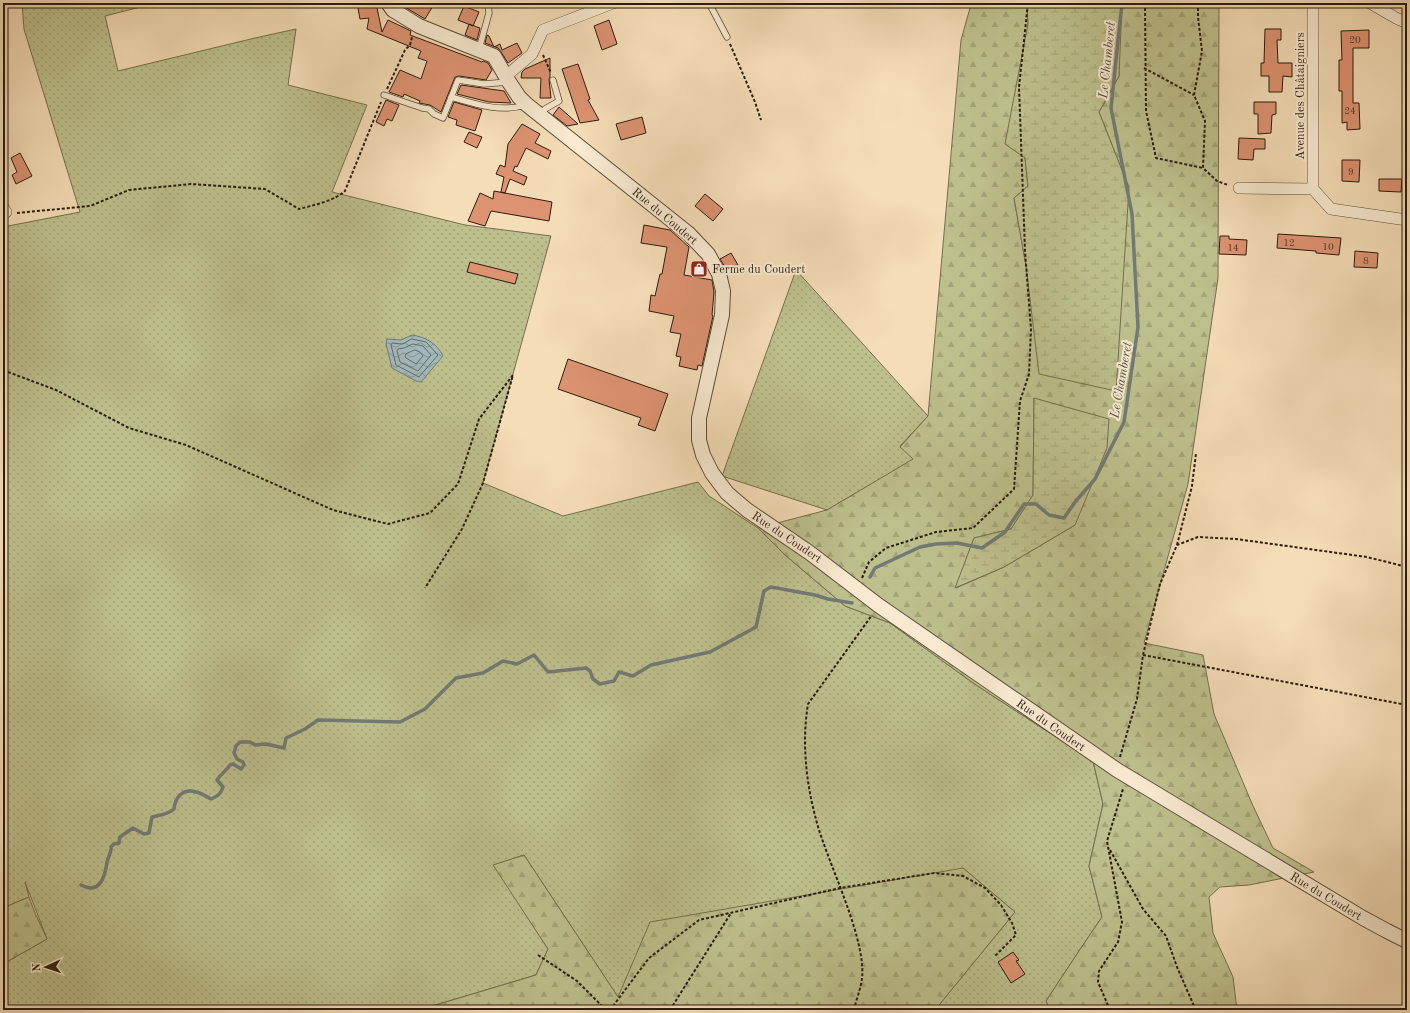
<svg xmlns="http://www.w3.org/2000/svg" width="1410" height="1013" viewBox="0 0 1410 1013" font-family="'Old Standard TT',serif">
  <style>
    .grass { fill: url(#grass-dots); stroke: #746e4d }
    .forest { fill: url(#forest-firs); stroke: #746e4d; fill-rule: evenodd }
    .wetland { fill: url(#wetland-marsh); stroke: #746e4d }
    .water { fill: url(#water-waves); stroke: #727a75 }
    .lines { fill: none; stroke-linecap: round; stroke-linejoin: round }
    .shore { stroke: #666a64; stroke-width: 1 }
    .stream { stroke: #727a75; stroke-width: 3.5 }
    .building { fill: #dd9372; stroke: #2a1c0d }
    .service-casing { stroke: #5d4c38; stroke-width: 7 }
    .minor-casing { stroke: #5d4c38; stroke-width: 12 }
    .tertiary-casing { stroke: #5d4c38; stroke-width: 16 }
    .path { stroke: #2a1c0d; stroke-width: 2; stroke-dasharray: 3 2; stroke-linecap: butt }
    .service { stroke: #f8e9d0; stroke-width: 5.5 }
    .minor { stroke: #f8e9d0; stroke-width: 11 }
    .tertiary { stroke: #f8e9d0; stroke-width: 14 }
    .labels { text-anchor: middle; stroke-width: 4; stroke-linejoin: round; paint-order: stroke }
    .number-label { font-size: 10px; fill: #573a26 }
    .street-label { font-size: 12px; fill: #2a1c0d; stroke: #f8e9d0 }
    .poi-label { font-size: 12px; fill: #2a1c0d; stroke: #f8e9d0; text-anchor: start }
    .water-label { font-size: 13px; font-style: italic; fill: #4e4b41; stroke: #f8e9d0 }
  </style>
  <defs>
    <pattern id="grass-dots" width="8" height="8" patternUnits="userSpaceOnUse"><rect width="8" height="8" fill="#bdc08d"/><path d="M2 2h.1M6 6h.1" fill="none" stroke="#a3a478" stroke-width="1.8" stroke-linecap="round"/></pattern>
    <pattern id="forest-firs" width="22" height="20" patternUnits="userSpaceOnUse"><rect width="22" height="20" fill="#bdc08d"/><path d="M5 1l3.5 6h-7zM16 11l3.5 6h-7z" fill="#a3a478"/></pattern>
    <pattern id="wetland-marsh" width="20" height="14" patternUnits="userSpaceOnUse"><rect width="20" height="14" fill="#bdc08d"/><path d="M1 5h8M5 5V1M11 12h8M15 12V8" fill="none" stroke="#a3a478"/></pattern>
    <pattern id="water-waves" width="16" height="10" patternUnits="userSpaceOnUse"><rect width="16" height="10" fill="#a2b8bb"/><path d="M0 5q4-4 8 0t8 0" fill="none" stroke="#849596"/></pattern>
  </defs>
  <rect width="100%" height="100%" fill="#f5ddb7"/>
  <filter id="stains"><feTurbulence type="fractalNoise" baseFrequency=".005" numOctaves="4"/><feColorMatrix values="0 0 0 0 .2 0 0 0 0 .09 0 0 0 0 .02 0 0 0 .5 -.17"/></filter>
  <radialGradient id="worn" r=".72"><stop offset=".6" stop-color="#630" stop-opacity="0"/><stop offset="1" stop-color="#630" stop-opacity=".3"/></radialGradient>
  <path class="grass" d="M 22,3 L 156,3 L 105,16 L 118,71 L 255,38 L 296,29 L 288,85 L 367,105 L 332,192 L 465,225 L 551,236 L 483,483 L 563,516 L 698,482 L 709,496 L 758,528 L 784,554 L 845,606 L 890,623 L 976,685 L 1093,761 L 1103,804 L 1089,866 L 1102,917 L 1079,951 L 1046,1001 L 1050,1010 L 935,1010 L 1015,912 L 963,868 L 618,997 L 524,855 L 494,865 L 548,949 L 536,975 L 419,1010 L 3,1010 L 3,964 L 47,939 L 25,882 L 29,897 L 3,908 L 3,227 L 80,212 L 24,29 Z
    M 796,270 L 928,416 L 900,446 L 914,459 L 827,510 L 722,476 Z"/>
  <path class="forest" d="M 968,3 L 1027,3 L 1028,24 L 1025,158 L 1028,186 L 1014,198 L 1026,266 L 1129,188 L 1099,112 L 1119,76 L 1120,3 L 1219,3 L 1218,278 L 1188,484 L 1144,643 L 1203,655 L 1214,714 L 1253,806 L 1273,848 L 1314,872 L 1249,885 L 1220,887 L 1209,897 L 1213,933 L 1233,977 L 1237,1010 L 1050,1010 L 1046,1001 L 1079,951 L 1102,917 L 1089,866 L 1103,804 L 1093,761 L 976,685 L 890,623 L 845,606 L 784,554 L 758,528 L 827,510 L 913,459 L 900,447 L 928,416 L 961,40 L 970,8 ZM 1034,398 L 1075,525 L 1004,567 L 956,588 L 974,538 L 1011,529 L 1033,495 Z
    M 524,855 L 618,997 L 650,922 L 963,868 L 1015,912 L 935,1010 L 419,1010 L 536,975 L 548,949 L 493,865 Z
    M 29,897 L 35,913 L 47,939 L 3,964 L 3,908 Z"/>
  <path class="wetland" d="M 1027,3 L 1122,3 L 1119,76 L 1099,112 L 1129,188 L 1116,391 L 1039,374 L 1026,266 L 1014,198 L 1028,186 L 1025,158 L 1005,144 L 1028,24 Z
    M 1034,398 L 1109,419 L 1107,448 L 1075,525 L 1004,567 L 955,588 L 974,538 L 1011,529 L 1033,495 Z"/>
  <path class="water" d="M 412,335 C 425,337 437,343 443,356 L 421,382 L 416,381 L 392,368 L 386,344 L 387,339 L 401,340 Z"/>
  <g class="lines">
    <path class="shore" d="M 412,339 L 426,342 L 438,355 L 419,377 L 396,365 L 391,345 L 392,343 L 402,344 Z
      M 413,344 L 423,346 L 431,355 L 418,371 L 400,362 L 397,351 L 398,349 L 404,348 Z
      M 415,350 L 420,352 L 423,356 L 416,364 L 406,358 L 405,356 L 406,354 Z"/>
    <path class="stream" d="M 870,577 L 875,568 L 920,547 L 936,544 L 957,543 L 982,548 L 1005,532 L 1024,504 L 1036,504 L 1049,515 L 1064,518 L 1075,502 L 1095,479 L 1124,422 L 1138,327 L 1132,214 L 1111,108 L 1122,3
      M 81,885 C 100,895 105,877 107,862 C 108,857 112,852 111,847 L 114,844 L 119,843 L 120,837 L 133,828 L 144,834 L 149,833 L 152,817 C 160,815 167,815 174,809 C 175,797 183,788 196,792 C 201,793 206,796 211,799 C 218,796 221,794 223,787 L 217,780 C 221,774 226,771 230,765 L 233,764 L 241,769 L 244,765 L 243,762 L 237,759 L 234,753 L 236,746 L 240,742 L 250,742 L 255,745 L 266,744 L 284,748 L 286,738 L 305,729 L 318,720 L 400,722 L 425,709 L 456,678 L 483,673 L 503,661 L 517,664 L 534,655 L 548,672 L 586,668 L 590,671 L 593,679 L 600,684 L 614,681 L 619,672 L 633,676 L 651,665 L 710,652 L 756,627 L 764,591 L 771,587 L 815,595 L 828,599 L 852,603"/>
  </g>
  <path class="building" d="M 357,3 L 376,3 L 382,32 L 388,20 L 411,31 L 410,35 L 482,62 L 483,61 L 488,63 L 492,70 L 486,80 L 459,76 L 455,77 L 441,112 L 430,105 L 419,103 L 420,101 L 404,94 L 403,97 L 389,92 L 400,70 L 421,79 L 427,61 L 418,58 L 421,51 L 367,29 L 369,18 L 360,19 Z
    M 398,3 L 427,3 L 433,6 L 425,19 Z
    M 464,6 L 479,12 L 473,26 L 458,20 Z
    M 609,20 L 617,44 L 602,50 L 594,26 Z
    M 469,24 L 480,28 L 477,40 L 465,35 Z
    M 1265,29 L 1281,29 L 1281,40 L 1277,40 L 1278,63 L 1292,63 L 1292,77 L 1283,76 L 1282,92 L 1269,92 L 1269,76 L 1261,76 L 1261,63 L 1264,63 Z
    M 1369,30 L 1369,48 L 1353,48 L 1353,103 L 1359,103 L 1360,129 L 1347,130 L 1347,122 L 1342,123 L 1342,91 L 1339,91 L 1339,60 L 1342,60 L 1341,31 Z
    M 487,35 L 489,36 L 494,47 L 500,44 L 502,50 L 517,43 L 522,53 L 508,63 L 501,52 L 498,48 L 485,43 Z
    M 550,58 L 550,77 L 549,79 L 551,98 L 540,98 L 541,78 L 521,78 L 522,72 L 525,69 Z
    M 578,64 L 590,99 L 588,100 L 599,120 L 580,123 L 562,69 Z
    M 461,85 L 504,91 L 511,103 L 489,102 L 457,94 Z
    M 386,100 L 399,105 L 392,121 L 387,119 L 384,126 L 376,122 Z
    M 454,102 L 482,110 L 475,131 L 456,125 L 457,120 L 448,117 Z
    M 1254,102 L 1276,102 L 1276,114 L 1272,115 L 1271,133 L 1258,134 L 1258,114 L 1254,114 Z
    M 559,107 L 578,124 L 567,126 L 553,115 Z
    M 642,117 L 646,133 L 621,140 L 616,124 Z
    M 522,124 L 540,134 L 535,143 L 551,151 L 548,159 L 526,148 L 517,167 L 515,166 L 513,171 L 527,177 L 524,185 L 510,179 L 505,193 L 501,192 L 504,177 L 496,174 L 500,165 L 505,167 L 508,144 Z
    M 469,132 L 482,137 L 477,148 L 464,142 Z
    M 1239,138 L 1265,139 L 1265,149 L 1254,149 L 1253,160 L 1238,159 Z
    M 20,153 L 32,176 L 16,184 L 12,175 L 17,172 L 11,158 Z
    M 1342,160 L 1360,160 L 1359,182 L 1342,181 Z
    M 1379,179 L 1402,179 L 1401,192 L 1379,191 Z
    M 494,191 L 552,202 L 549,221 L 491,211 L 485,226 L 468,221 L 480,193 L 493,199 Z
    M 705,194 L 723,209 L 713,221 L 695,206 Z
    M 644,225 L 670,230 L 689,247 L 684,275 L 712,280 L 714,292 L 712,315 L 713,316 L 702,366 L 698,365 L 697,370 L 679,366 L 681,357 L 676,356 L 681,334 L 670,332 L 674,316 L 649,311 L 651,295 L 655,296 L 660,274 L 662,274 L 667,247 L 641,243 Z
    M 1278,234 L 1341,238 L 1339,255 L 1316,253 L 1316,251 L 1277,248 Z
    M 1220,236 L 1229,236 L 1229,239 L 1247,240 L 1246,255 L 1219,254 Z
    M 1355,251 L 1378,253 L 1377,268 L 1354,267 Z
    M 731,253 L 738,265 L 725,267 L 720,259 Z
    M 470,262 L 518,274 L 515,284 L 467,272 Z
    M 568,359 L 668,394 L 655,431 L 638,425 L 641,418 L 558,389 Z
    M 1013,952 L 1019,960 L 1016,961 L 1025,974 L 1011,983 L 998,962 Z"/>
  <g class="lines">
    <g class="service-casing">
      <path id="service" d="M 709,3 L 727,37
        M 479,49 L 489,13 L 488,3
        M 384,95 L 422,108 L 429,109 L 434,114 L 443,118 L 458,80 L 484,84 L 508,82
        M 451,97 C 475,104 501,113 525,105
        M 540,115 L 545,109 L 559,101 L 553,80"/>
    </g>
    <g class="minor-casing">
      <path id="minor" d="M 1370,3 L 1396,18 L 1407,23
        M 505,77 L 532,54 L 543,30 L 613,3
        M 1239,188 L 1313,189 L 1331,209 L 1407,220
        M 1313,189 L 1313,3
        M 3,207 L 6,212"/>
    </g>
    <g class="tertiary-casing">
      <path id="tertiary" d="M 388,3 L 393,10 L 419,26 L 494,56 L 509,82 L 519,97 L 526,104 L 689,234 L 708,254 L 719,274 L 723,291 L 722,315 L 699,418 L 699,440 L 703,455 L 712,473 L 727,493 L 747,510 L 810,553 L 878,605 L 1117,770 L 1363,918 L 1387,931 L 1407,941"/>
    </g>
    <path class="path" d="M 1145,3 L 1146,111 L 1156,158 L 1203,168
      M 1198,3 L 1198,17 L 1202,51 L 1194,95 L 1205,121 L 1203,168 L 1217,181 L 1228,185
      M 730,44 L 755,102 L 761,120
      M 543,55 L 551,73
      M 1144,68 L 1194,95
      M 387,89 L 405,50 L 410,45 L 412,37
      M 17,213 L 90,206 L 129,190 L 191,184 L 265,189 L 299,209 C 314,205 334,201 345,191 L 381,102
      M 3,372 L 8,372 L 56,390 L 129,428 L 186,445 L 333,510 L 388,524 L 430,513 L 458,484 L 479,419 L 513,375 L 483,483 L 462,529 L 425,588
      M 1177,545 L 1192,486 L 1196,453
      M 862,578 L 869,562 L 886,548 L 936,532 L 973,528 L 1014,489 L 1020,401 L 1029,374 L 1031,329 L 1025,251 L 1019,87 L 1028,3
      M 1143,655 L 1407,705
      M 1120,757 L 1137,699 L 1143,655 L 1160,584 L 1177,545 L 1198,537 L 1236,539 L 1367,557 L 1407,567
      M 1110,850 L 1143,909 L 1166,936 L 1177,967 L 1194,1006
      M 538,955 L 577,981 L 606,1010
      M 610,1010 L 649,958 L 699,920 L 840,888 L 934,873 L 963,876 L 985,888 L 1001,905 L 1012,923 L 1016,935 L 995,956
      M 670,1010 L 731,913
      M 854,1010 C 856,1000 861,988 862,978 C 865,952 848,908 839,884 C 832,866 825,848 819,830 C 807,790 801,746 808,704 L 872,615
      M 1110,1010 L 1098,982 L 1099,971 L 1118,942 L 1122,922 L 1107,841 L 1123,789"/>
    <use href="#service" class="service"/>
    <use href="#minor" class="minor"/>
    <use href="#tertiary" class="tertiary"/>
  </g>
  <defs>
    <g id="shop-square" transform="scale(0.9)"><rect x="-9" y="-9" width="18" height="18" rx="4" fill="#8f2418" stroke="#f8e9d0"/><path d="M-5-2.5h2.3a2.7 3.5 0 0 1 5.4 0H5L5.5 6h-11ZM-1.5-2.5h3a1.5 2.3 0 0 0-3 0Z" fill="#fff"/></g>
  </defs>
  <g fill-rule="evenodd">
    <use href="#shop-square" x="699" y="269"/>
  </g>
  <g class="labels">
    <g class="number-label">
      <text x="1355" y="43">20</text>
      <text x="1350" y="114">24</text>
      <text x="1351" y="175">9</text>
      <text x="1289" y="246">12</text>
      <text x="1328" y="250">10</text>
      <text x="1233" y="251">14</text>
      <text x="1366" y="264">8</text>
    </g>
    <g class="street-label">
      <text transform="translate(1300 96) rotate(-90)" y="4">Avenue des Châtaigniers</text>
      <text transform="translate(665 216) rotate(40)" y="4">Rue du Coudert</text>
      <text transform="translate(787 537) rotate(34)" y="4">Rue du Coudert</text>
      <text transform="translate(1051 725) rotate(35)" y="4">Rue du Coudert</text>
      <text transform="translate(1326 896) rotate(31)" y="4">Rue du Coudert</text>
    </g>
    <g class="poi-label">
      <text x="712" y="273">Ferme du Coudert</text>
    </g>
    <g class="water-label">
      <text transform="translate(1106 60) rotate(-84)" y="5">Le Chamberet</text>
      <text transform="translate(1120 380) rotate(-80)" y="5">Le Chamberet</text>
    </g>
  </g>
  <rect width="1410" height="1013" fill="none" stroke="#f5ddb7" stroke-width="16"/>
  <rect x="4" y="4" width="1402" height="1005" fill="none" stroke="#2a1c0d" stroke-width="2"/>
  <rect x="8" y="8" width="1394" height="997" fill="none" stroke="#2a1c0d"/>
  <g transform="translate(46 967) rotate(267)" stroke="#f8e9d0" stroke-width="3" paint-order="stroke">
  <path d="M0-3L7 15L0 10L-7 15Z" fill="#2a1c0d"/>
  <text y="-6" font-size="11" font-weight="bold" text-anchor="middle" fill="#2a1c0d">N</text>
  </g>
  <rect width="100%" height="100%" filter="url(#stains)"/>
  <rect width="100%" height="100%" fill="url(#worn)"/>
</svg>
